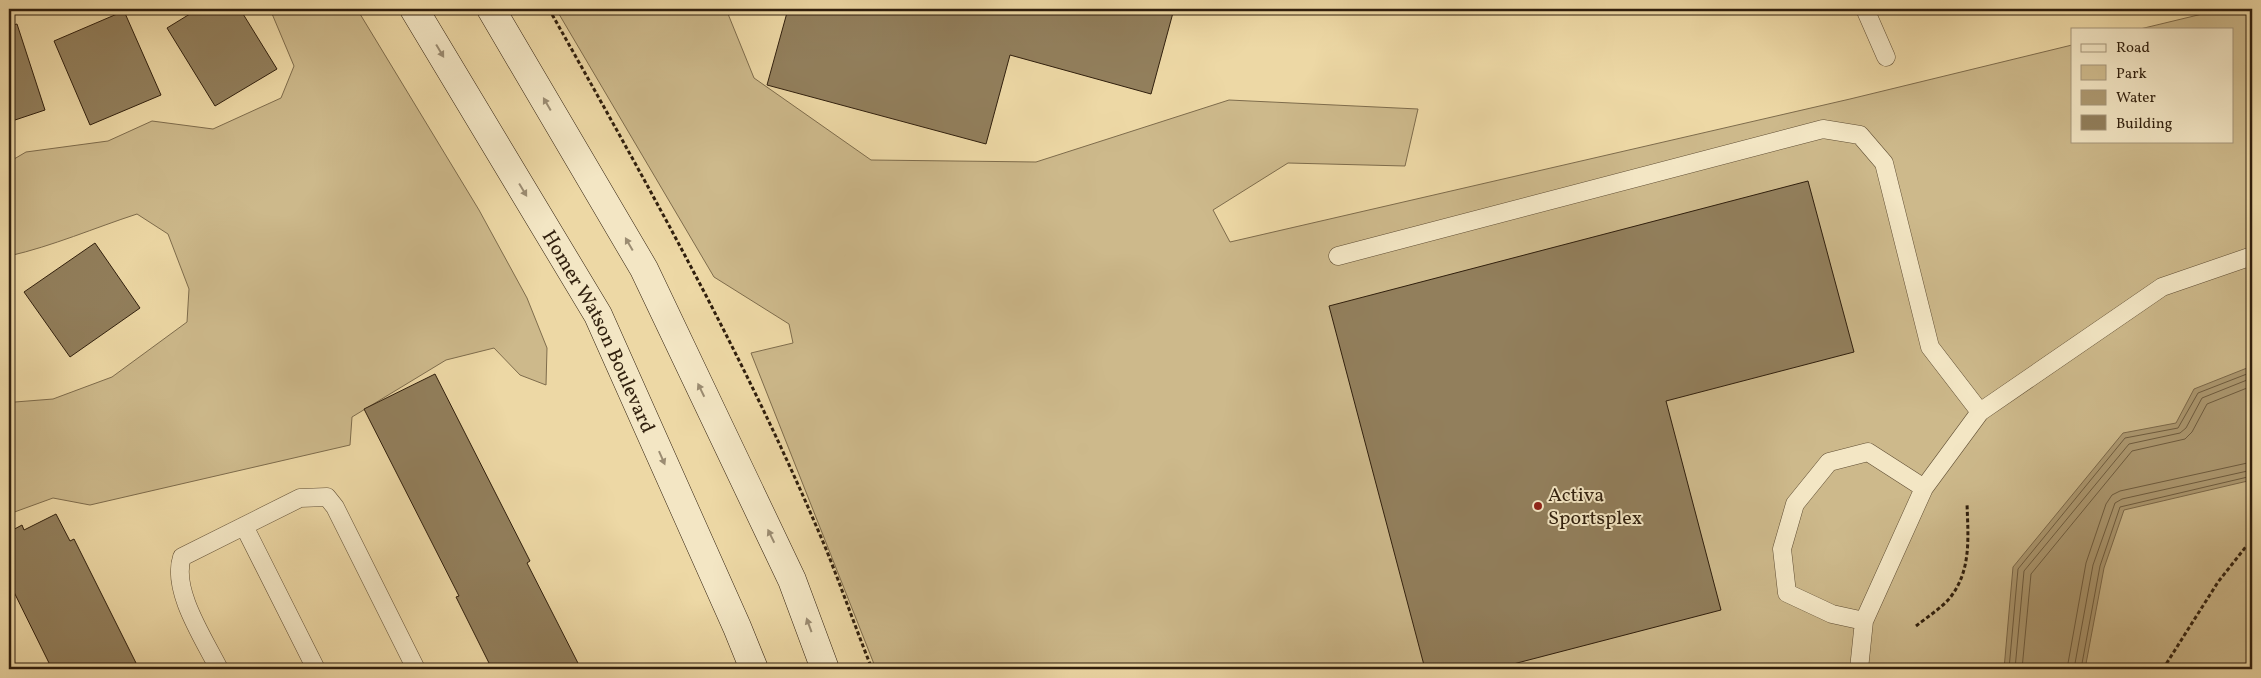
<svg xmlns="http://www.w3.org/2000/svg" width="2261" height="678" viewBox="0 0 2261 678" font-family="Vollkorn,serif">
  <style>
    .green { fill: #cdb98b; stroke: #7e6c4c }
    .water { fill: #ad9971; stroke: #7b6849 }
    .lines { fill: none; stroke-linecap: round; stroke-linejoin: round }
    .shore { stroke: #6e5c3f; stroke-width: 1 }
    .building { fill: #927f5c; stroke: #301f0d }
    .service-casing { stroke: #5f4d33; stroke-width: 19 }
    .secondary-casing { stroke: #301f0d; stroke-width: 29 }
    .path { stroke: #301f0d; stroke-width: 3; stroke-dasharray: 4 2.5; stroke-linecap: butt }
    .service { stroke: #f3e6c4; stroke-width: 18 }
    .secondary { stroke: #f3e6c4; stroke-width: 28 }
    .oneway { fill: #9b8c72 }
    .poi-dot { fill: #8f2418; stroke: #f3e6c4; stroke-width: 2 }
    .labels { text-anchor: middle; stroke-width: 4; stroke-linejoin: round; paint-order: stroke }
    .street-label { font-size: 20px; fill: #301f0d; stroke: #f3e6c4 }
    .poi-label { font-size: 20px; fill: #301f0d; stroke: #f3e6c4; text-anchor: start }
  </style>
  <rect width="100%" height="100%" fill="#edd8a5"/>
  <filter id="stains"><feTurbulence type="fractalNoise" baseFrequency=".004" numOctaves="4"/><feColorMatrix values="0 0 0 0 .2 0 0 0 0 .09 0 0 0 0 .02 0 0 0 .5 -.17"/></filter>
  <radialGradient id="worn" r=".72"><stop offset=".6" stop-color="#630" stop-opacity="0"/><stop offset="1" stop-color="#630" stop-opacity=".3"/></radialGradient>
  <path class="green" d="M 270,9 L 357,9 L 479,210 L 527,298 L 547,348 L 546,385 L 520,375 L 494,348 L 446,360 L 352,417 L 350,445 L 90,505 L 53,498 L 9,514 L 9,405 L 15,402 L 53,399 L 112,377 L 187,322 L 189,289 L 168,234 L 137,214 C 94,228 53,246 9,256 L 9,162 L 26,152 L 108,141 L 152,121 L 213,129 L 281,98 L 294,66 Z
    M 556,9 L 726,9 L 754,78 L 871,160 L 1036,162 L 1229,100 L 1418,109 L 1405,166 L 1288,163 L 1213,210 L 1230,242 L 1850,99 L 2072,45 L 2072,141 L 2232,141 L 2232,29 L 2140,29 L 2223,9 L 2252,9 L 2252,669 L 876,669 L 751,353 L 793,343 L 789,324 L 714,277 Z"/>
  <path class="water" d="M 2252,366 L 2252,480 L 2124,510 L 2104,568 L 2085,669 L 2004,669 L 2013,567 L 2123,433 L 2176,423 L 2194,389 Z"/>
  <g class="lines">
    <path class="shore" d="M 2009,669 L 2018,569 L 2125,438 L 2178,428 L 2198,393 L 2252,372
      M 2015,669 L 2024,571 L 2129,444 L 2180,433 L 2186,428 L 2202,398 L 2252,378
      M 2022,669 L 2031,574 L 2132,451 L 2185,439 L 2192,432 L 2207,404 L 2252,386
      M 2067,669 L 2086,563 L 2106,504 L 2112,495 L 2120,491 L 2252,462
      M 2074,669 L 2093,565 L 2115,503 L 2122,499 L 2252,470
      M 2081,669 L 2100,566 L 2120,507 L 2252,476"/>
  </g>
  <path class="building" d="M 198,9 L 240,9 L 277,69 L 215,106 L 167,28 Z
    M 788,9 L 1174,9 L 1151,94 L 1010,55 L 986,144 L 767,85 Z
    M 124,11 L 161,95 L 90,125 L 54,41 Z
    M 17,24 L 45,110 L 9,122 L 9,26 Z
    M 1808,181 L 1854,352 L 1666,401 L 1721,610 L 1494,669 L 1425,669 L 1329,306 Z
    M 95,243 L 140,308 L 70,357 L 24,292 Z
    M 435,374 L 530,561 L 527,563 L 581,669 L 492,669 L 456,597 L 459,596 L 364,409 Z
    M 56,514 L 70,541 L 74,539 L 139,669 L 52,669 L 9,582 L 9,532 L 22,525 L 24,530 Z"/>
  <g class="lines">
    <g class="service-casing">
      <path id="service" d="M 1865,9 L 1886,57
        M 1338,256 L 1823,129 L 1860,135 L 1884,163 L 1930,347 L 1980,412
        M 244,526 L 316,669
        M 1864,621 L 1832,614 L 1787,593 L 1782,549 L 1795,504 L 1829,462 L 1868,452 L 1924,488
        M 219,669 C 204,639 171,590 182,557 L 300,498 L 327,497 L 335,507 L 416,669
        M 1859,669 L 1864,621 L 1924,488 L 1980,412 L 2162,287 L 2252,256"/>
    </g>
    <g class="secondary-casing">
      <g id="secondary">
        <path id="s1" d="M 414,9 L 598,315 L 737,627 L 754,669"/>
        <path d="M 491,9 L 644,269 L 792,580 L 825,669"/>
      </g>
    </g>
    <path class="path" d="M 549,9 C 648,185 748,363 826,549 C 842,589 856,629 872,669
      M 1916,626 C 1926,618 1940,609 1949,599 C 1972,571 1968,537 1967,503
      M 2163,669 L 2218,582 L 2252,539"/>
    <use href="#service" class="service"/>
    <use href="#secondary" class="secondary"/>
  </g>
  <defs><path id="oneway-solid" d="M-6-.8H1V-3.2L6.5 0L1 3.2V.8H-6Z" transform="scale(1.25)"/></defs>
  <g class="oneway">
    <use href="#oneway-solid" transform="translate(440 51) rotate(59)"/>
    <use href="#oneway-solid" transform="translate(547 104) rotate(-120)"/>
    <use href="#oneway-solid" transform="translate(523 190) rotate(59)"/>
    <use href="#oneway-solid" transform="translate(629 244) rotate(-120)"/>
    <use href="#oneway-solid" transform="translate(701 390) rotate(-116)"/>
    <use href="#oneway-solid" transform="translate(662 458) rotate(66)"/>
    <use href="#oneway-solid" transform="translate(771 536) rotate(-116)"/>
    <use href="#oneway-solid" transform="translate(809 625) rotate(-110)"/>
  </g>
  <circle class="poi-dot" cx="1538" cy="506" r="5"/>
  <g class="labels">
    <g class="street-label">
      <text dy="7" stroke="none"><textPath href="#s1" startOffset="372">Homer Watson Boulevard</textPath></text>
    </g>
    <g class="poi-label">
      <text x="1548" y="501">Activa<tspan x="1548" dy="23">Sportsplex</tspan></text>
    </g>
  </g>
  <rect width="2261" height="678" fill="none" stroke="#edd8a5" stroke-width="30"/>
  <rect x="10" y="10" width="2241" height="658" fill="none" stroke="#301f0d" stroke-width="2.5"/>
  <rect x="15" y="15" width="2231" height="648" fill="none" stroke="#301f0d"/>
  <rect x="2071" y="28" width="162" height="115" fill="#f3e6c4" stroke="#a5967b"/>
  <rect x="2081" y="44" width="25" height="8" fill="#f3e6c4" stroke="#a5967b"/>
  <text x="2116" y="52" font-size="15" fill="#301f0d">Road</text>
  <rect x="2081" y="65" width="25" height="15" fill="#cdb98b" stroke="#a5967b"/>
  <text x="2116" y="78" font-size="15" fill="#301f0d">Park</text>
  <rect x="2081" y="90" width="25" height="15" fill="#ad9971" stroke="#a5967b"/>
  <text x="2116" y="102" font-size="15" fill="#301f0d">Water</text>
  <rect x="2081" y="115" width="25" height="15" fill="#927f5c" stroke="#a5967b"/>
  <text x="2116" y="128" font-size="15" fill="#301f0d">Building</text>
  <rect width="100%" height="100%" filter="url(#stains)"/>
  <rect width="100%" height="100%" fill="url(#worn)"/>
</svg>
